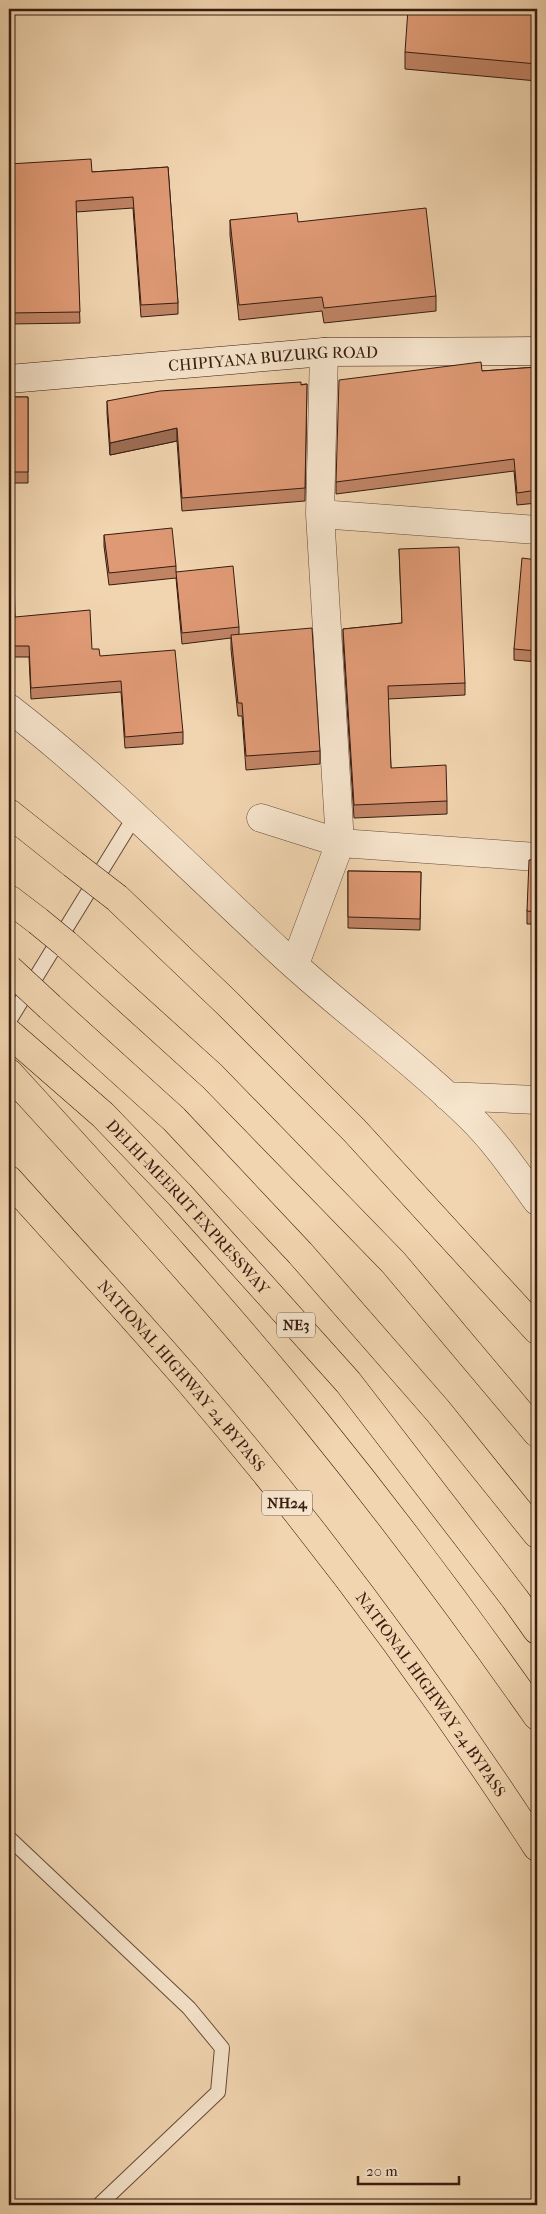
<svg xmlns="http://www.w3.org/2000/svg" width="546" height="2214" viewBox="0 0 546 2214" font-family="'IM FELL French Canon',serif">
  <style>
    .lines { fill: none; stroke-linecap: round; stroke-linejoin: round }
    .lane-casing { stroke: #664a38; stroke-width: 16 }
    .street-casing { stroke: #664a38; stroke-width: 29 }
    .secondary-casing { stroke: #371c10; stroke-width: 29 }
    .highway-casing { stroke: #371c10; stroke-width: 29 }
    .lane { stroke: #f6e4cc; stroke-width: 14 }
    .street { stroke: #f6e4cc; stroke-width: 28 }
    .secondary { stroke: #f6e4cc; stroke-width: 28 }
    .highway { stroke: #f1d5b0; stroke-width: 28 }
    .highway-bridge-casing { stroke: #371c10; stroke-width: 29; stroke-linecap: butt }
    .highway-bridge { stroke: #f1d5b0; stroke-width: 28 }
    .wall { fill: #c08465; stroke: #371c10 }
    .shaded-wall { fill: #9c6c52; stroke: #371c10 }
    .building { fill: #df9a75; stroke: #371c10 }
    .labels { text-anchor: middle; stroke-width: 4; stroke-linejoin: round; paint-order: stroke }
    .shield { fill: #f6e4cc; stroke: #705848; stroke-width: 1 }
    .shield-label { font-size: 15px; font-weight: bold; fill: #371c10 }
    .street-label { font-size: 16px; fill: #371c10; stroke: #f6e4cc }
  </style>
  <rect width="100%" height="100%" fill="#f1d5b0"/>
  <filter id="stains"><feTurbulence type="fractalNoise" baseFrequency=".004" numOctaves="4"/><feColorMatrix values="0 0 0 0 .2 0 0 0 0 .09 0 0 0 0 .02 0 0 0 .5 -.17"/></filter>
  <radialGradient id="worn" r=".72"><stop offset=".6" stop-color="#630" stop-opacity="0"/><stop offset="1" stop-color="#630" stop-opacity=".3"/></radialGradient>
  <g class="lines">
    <g class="lane-casing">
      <path id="lane" d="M 9,1021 L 135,816
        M 9,1838 L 189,2008 L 222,2048 L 218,2092 L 99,2205"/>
    </g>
    <g class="street-casing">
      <path id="street" d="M 320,514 L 537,530
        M 9,708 C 105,782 191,870 281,953 C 341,1009 410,1058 469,1116 C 495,1141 516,1172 537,1201
        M 261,818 L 340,843 L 537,857
        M 295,964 L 340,843 L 320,514 L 324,352
        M 447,1096 L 537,1100"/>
    </g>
    <g class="secondary-casing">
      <g id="secondary">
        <path id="s1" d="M 9,379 L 324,352 L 537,351"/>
      </g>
    </g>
    <g class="highway-casing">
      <g id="highway">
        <path d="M 9,813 L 73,864"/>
        <path d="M 117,898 L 226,1002 L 354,1130 L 537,1330"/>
        <path d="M 9,899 L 38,921"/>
        <path d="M 66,944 L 212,1076 L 393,1262 L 537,1433"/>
        <path d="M 50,1007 L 174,1119 L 300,1253 L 438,1411 L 537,1534"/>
        <path id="s2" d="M 9,1033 L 103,1115 L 180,1195 L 348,1382 L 515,1599 L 537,1630"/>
        <path d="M 9,1073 C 113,1187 218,1301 316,1422 C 393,1517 467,1616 537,1716"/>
        <path id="s3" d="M 9,1180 C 69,1247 130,1313 189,1381 C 315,1528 432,1685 537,1847"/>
      </g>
    </g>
    <use href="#lane" class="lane"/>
    <use href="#street" class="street"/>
    <use href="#secondary" class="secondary"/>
    <use href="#highway" class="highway"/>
    <g class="highway-bridge-casing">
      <path id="highway-bridge" d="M 73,864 L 117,898
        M 38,921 L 66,944
        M 9,969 L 50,1007"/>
    </g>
    <use href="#highway-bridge" class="highway-bridge"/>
  </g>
  <path class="wall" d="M 537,9 L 537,81 L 405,69 L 405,52 Z
    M 9,164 L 92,172 L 168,167 L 178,303 L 178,314 L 141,317 L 133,208 L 76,212 L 80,323 L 9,324 Z
    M 230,220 L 298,222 L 436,296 L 436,311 L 324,323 L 322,311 L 239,320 L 230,235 Z
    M 537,367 L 537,503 L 517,505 L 514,471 L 336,494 L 336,482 L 482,371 Z
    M 307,384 L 305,501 L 182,511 L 177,441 L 110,455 L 107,413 L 107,401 Z
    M 9,397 L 28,397 L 28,483 L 9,483 Z
    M 104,535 L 176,566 L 176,572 L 239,627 L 239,635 L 320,751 L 320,764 L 246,770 L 242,716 L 238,716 L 231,649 L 231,638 L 182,644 L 176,578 L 109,585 L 104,546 Z
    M 399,549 L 465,683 L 465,695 L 388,699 L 391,768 L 447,801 L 447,814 L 354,818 L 343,641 L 343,629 L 402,623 Z
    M 537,560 L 537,662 L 514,660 L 514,649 Z
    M 9,574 L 15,617 L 92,649 L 183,732 L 183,744 L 125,748 L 121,692 L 31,699 L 29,657 L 9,657 Z
    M 537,859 L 537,924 L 527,924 L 527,911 Z
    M 348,871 L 421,872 L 420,930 L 348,928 Z"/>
  <path class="shaded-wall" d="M 177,428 L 177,441 L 110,455 L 110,443 Z"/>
  <path class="building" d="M 408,9 L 537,9 L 537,64 L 405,52 Z
    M 91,159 L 92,172 L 168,167 L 178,303 L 141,305 L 133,197 L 76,201 L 80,312 L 9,313 L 9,164 Z
    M 426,208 L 436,296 L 324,308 L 322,297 L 239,305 L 230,220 L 297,213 L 298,222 Z
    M 481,362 L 482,371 L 537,367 L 537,490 L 517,493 L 514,459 L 336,482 L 339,380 Z
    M 301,382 L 301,385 L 307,384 L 305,488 L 182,498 L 177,428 L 110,443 L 107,401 L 160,391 Z
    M 9,397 L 28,397 L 28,472 L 9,472 Z
    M 172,528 L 176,566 L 109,573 L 104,535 Z
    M 459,547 L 465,683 L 388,686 L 391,768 L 446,765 L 447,801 L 354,805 L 343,629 L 402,623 L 399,549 Z
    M 522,558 L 537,560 L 537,651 L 514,649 Z
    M 233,566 L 239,627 L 182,633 L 176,572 Z
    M 9,574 L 14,574 L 15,617 L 90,610 L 92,649 L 99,649 L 100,656 L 175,650 L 183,732 L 125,737 L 121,681 L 31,688 L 29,646 L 9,646 Z
    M 312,628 L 320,751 L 246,756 L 242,703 L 238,703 L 231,635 Z
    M 537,859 L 537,912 L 527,911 L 529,860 Z
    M 348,871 L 421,872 L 420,919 L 348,917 Z"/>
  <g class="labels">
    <g class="shield">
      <rect x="277" y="1312.5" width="38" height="25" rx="4"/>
      <rect x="262" y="1490.5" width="50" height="25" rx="4"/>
    </g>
    <g class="shield-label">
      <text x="296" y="1330">NE3</text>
      <text x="287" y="1508">NH24</text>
    </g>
    <g class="street-label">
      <text dy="6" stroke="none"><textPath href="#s1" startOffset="265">CHIPIYANA BUZURG ROAD</textPath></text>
      <text dy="6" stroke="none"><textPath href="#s2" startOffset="250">DELHI-MEERUT EXPRESSWAY</textPath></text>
      <text dy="6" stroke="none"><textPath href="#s3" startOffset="261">NATIONAL HIGHWAY 24 BYPASS</textPath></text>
      <text dy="6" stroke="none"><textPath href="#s3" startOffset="666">NATIONAL HIGHWAY 24 BYPASS</textPath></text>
    </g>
  </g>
  <rect width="546" height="2214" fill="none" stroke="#f1d5b0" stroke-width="30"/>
  <rect x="10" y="10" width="526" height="2194" fill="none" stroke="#371c10" stroke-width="2.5"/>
  <rect x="15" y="15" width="516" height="2184" fill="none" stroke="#371c10"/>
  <path d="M358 2176v8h101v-8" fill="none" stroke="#371c10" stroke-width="2.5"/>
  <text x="366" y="2176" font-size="15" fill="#371c10" stroke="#f6e4cc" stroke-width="4" paint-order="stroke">20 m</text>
  <rect width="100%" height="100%" filter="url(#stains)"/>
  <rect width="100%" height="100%" fill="url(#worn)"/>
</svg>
